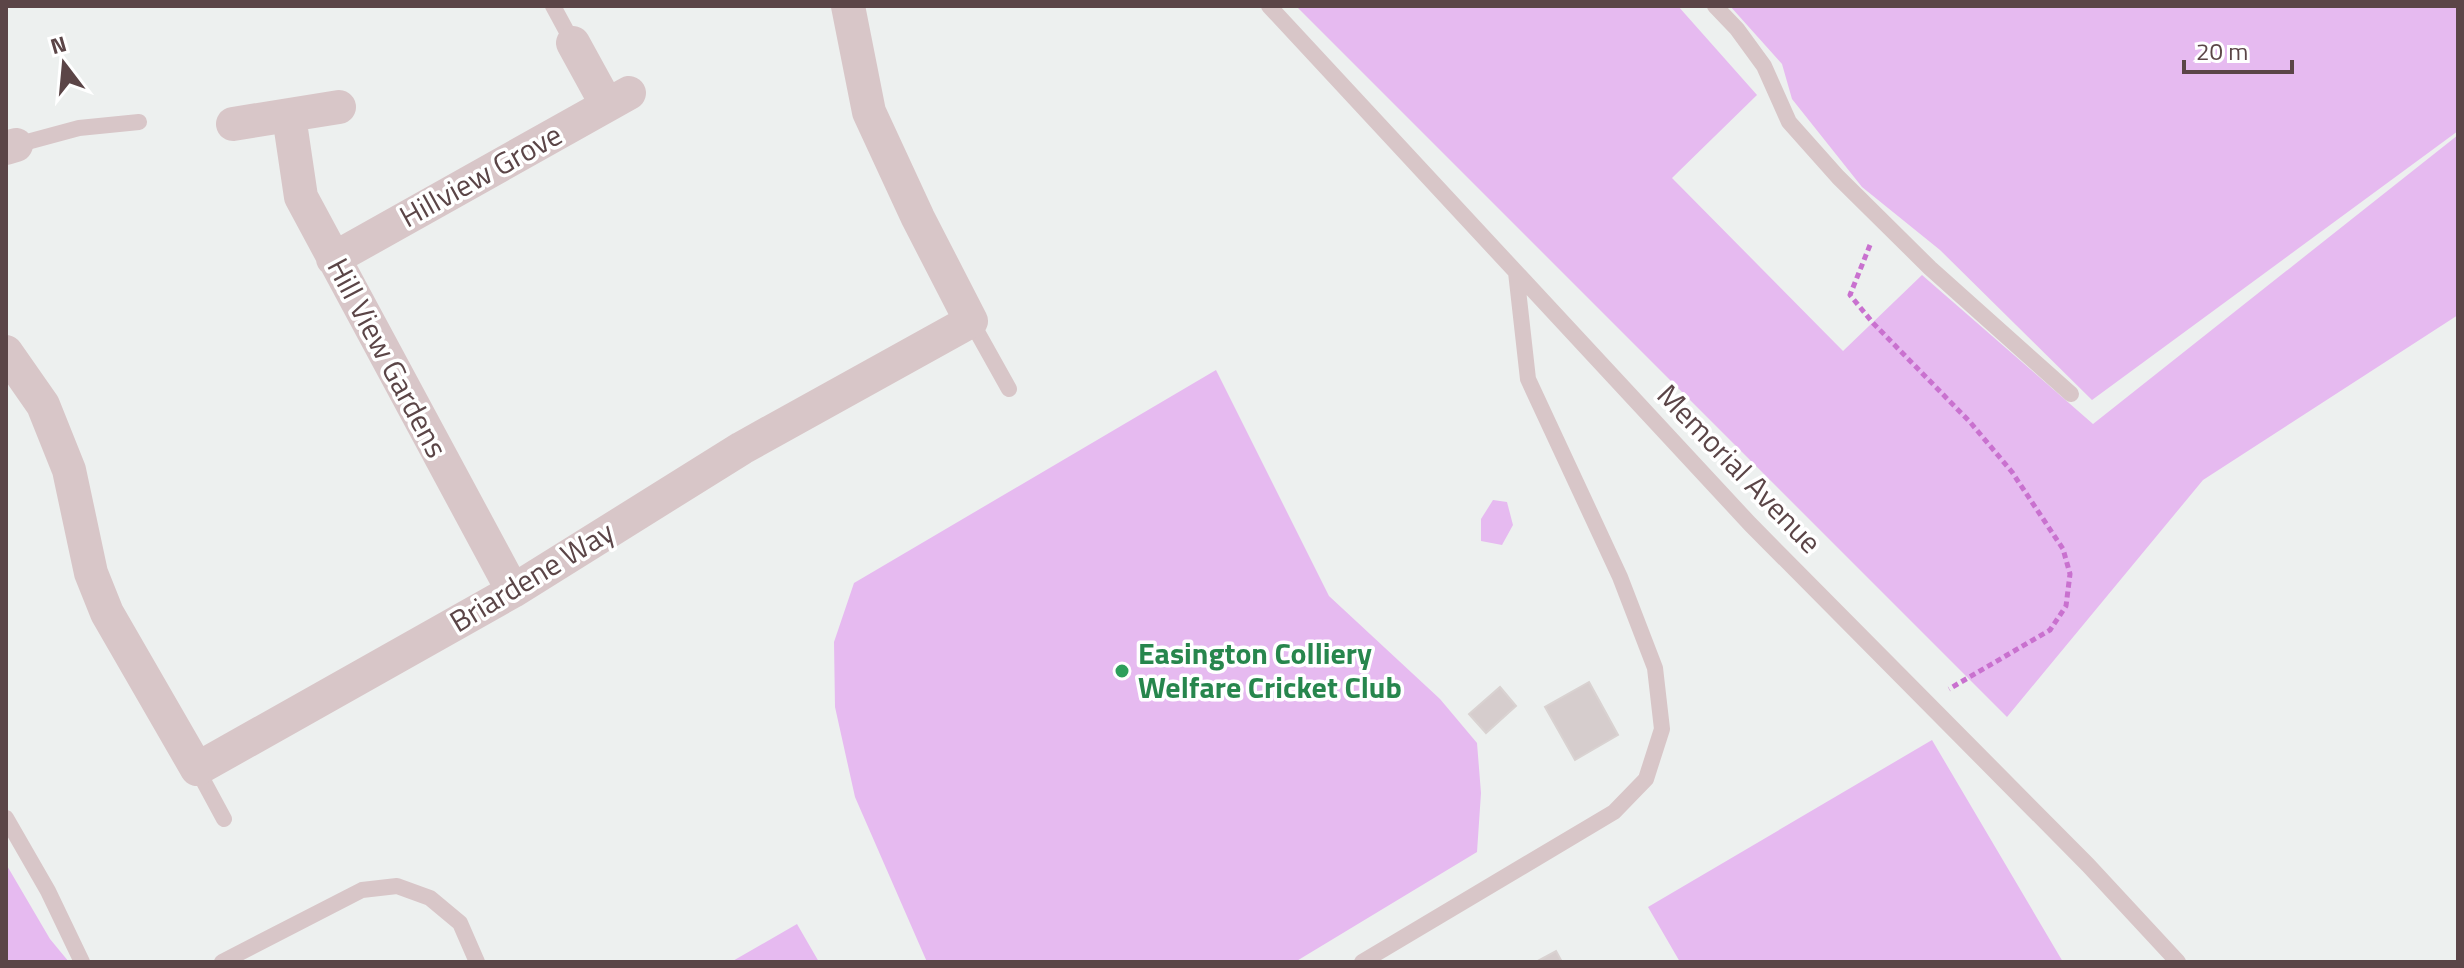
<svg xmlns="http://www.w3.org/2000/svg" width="2464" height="968" viewBox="0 0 2464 968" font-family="'Titillium Web',sans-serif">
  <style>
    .green { fill: #e6baf0 }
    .building { fill: #d6cdcd; stroke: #d9d2d1; stroke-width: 2 }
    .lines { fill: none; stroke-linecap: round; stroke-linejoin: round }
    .path { stroke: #c971cf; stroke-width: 5; stroke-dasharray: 6 4; stroke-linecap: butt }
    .lane { stroke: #d8c6c8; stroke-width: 16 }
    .street { stroke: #d8c6c8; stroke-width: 34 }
    .leisure-dot { fill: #2e9e5b; stroke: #fff; stroke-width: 3 }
    .labels { text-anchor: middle; stroke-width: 7; stroke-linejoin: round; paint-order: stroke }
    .street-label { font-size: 30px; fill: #5b4547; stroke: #fff }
    .leisure-label { font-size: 30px; font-weight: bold; fill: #27864d; stroke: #fff; text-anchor: start }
  </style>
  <rect width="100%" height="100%" fill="#edf0ef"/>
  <path class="green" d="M 1296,6 L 1678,6 L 1757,95 L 1672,178 L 1843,351 L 1922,275 L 2093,424 L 2458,135 L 2458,315 L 2203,480 L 2007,717 Z
    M 1730,6 L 2458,6 L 2458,131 L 2092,400 L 1940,250 L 1862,187 L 1792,99 L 1782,64 Z
    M 1216,370 L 1329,596 L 1440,699 L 1477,743 L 1481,793 L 1477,852 L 1295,962 L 927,962 L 855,797 L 835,707 L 834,642 L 854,583 Z
    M 1493,500 L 1507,502 L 1513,525 L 1502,545 L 1481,541 L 1481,519 Z
    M 1932,740 L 2063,962 L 1680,962 L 1648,907 Z
    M 6,864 L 50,939 L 69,962 L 6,962 Z
    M 797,924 L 819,962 L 731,962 Z"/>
  <path class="building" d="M 1589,682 L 1618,735 L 1575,760 L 1545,707 Z
    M 1500,687 L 1516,706 L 1486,733 L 1469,714 Z
    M 1556,951 L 1562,962 L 1536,962 Z"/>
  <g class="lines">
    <path class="path" d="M 1870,245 L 1850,295 L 1873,323 L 1970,422 L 2012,472 L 2063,549 L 2070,574 L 2066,606 L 2050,630 L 1949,689"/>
    <path class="lane" d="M 553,6 L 573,43
      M 1269,6 L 1750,524 L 2088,865 L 2178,962
      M 1715,6 L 1737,29 L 1764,66 L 1789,122 L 1838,177 L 1930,268 L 2071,394
      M 16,145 L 79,128 L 139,122
      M 971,321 L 1009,389
      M 197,769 L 224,819
      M 6,818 L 48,891 L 82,962
      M 222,962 L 362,890 L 397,886 L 430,898 L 460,923 L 477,962
      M 1362,962 L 1614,812 L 1646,779 L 1662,729 L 1655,668 L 1620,577 L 1528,379 L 1516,272"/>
    <path class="street" d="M 573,43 L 607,105
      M 289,116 L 301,197 L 513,591
      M 233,124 L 339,107
      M 6,148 L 16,145
      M 333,259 L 629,93
      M 6,352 L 43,405 L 69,470 L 91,573 L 107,613 L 197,769 L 513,591 L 742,448 L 971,321 L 918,218 L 869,112 L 848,6"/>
  </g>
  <circle class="leisure-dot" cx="1122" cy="671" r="8"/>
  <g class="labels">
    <g class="street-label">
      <text transform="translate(481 176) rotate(-29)" y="10">Hillview Grove</text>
      <text transform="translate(387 358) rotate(62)" y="10">Hill View Gardens</text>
      <text transform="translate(1739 469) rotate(46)" y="10">Memorial Avenue</text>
      <text transform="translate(532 577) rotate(-31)" y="10">Briardene Way</text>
    </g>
    <g class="leisure-label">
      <text x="1138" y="664">Easington Colliery<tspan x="1138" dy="34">Welfare Cricket Club</tspan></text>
    </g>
  </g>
  <rect width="2464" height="968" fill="none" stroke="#5b4547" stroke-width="16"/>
  <g transform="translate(64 64) rotate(344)" stroke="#ffffff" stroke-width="6" paint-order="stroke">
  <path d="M0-6L14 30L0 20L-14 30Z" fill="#5b4547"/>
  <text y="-12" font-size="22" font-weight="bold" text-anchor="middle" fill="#5b4547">N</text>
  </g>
  <path d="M2184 60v12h108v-12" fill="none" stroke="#5b4547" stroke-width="4"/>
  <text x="2196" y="60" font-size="24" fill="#5b4547" stroke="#ffffff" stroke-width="6" paint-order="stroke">20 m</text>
</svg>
